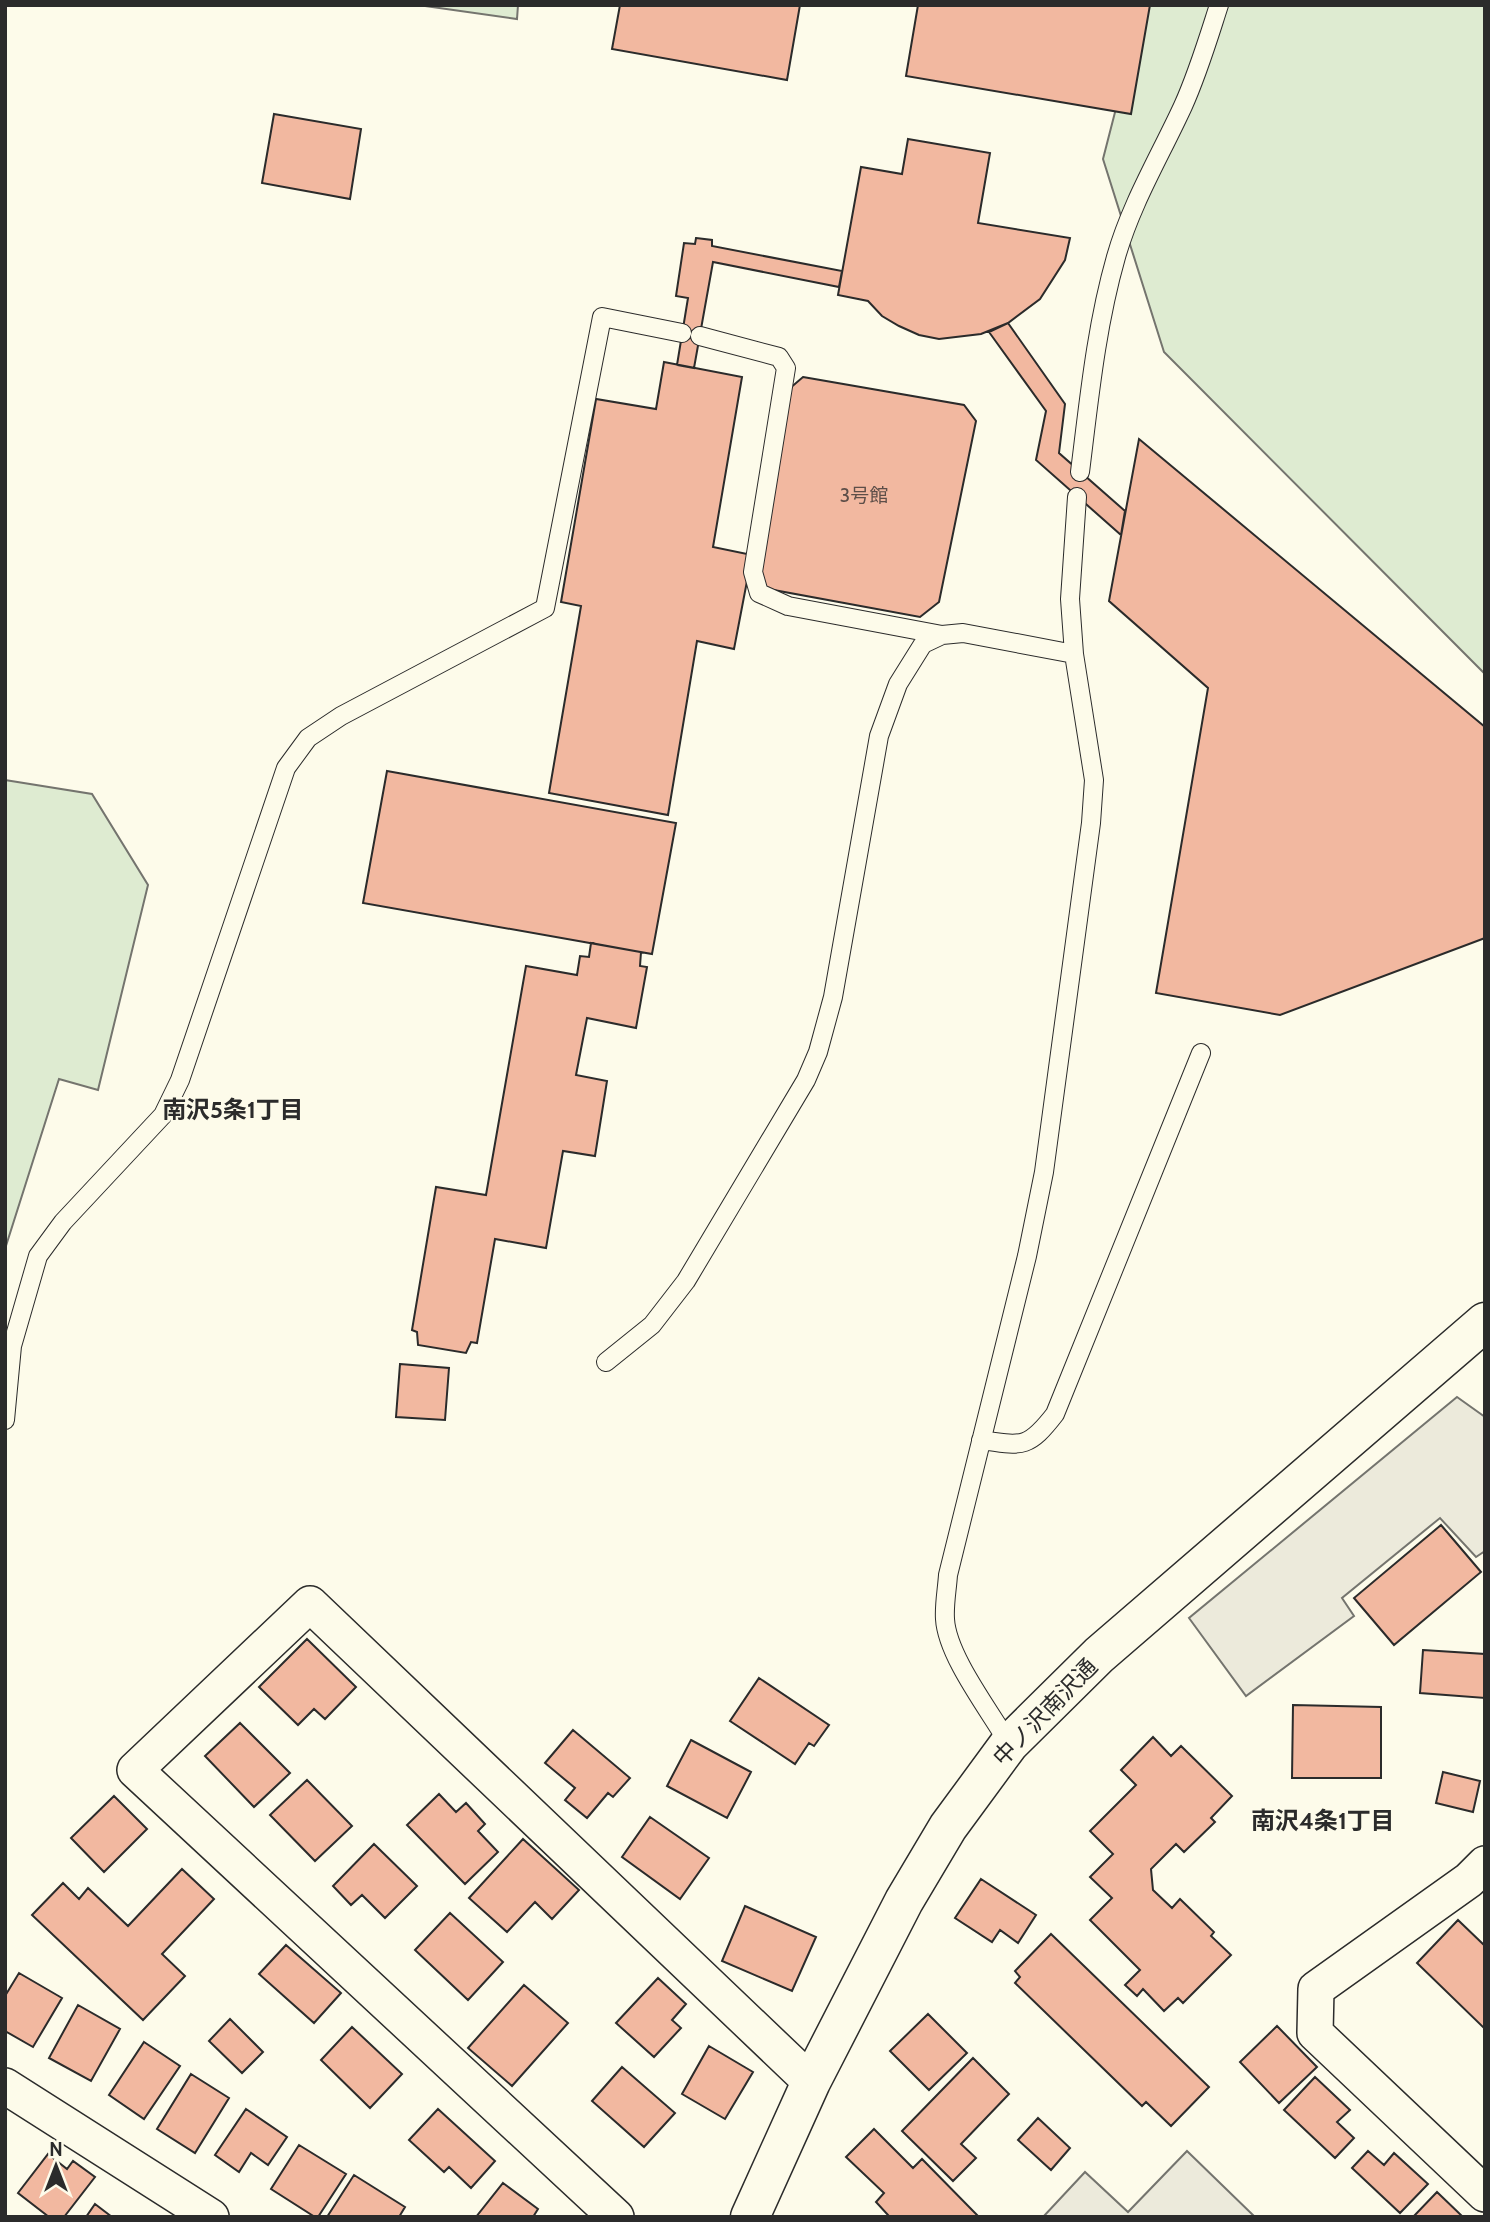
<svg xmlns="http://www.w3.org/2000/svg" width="1490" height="2222" viewBox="0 0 1490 2222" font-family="Cabin,'Noto Sans JP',sans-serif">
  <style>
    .green { fill: #deebd1; stroke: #74746e; stroke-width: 2 }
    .parking { fill: #eceadb; stroke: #74746e; stroke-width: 2 }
    .building { fill: #f2b8a0; stroke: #2b2b2b; stroke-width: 2 }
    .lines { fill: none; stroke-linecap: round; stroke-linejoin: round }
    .lane-casing { stroke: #2b2b2b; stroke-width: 20 }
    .street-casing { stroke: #2b2b2b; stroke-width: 38 }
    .secondary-casing { stroke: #2b2b2b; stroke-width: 41 }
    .lane { stroke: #fdfbea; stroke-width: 18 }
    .street { stroke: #fdfbea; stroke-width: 35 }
    .secondary { stroke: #fdfbea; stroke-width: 38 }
    .labels { text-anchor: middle; stroke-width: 5; stroke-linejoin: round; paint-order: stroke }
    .number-label { font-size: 19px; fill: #5d4e48 }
    .street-label { font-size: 23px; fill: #2b2b2b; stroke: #fdfbea }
    .neighbourhood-label { font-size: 24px; font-weight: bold; fill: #2b2b2b; stroke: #fdfbea }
  </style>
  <rect width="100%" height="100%" fill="#fdfbea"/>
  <path class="green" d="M 418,5 L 518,5 L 517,19 Z
    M 1128,5 L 1485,5 L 1485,674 L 1164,352 L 1103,159 L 1131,50 Z
    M 5,780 L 92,794 L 148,885 L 98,1090 L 59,1079 L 5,1249 Z"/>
  <path class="parking" d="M 1457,1397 L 1485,1417 L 1485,1551 L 1476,1557 L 1440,1518 L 1342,1598 L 1354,1616 L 1246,1696 L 1189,1618 Z
    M 1187,2151 L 1255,2217 L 1043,2217 L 1085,2172 L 1128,2212 Z"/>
  <path class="building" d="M 620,5 L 800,5 L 787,80 L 612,49 Z
    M 918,5 L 1150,5 L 1131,114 L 906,76 Z
    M 274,114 L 361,129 L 350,199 L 262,183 Z
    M 908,139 L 990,153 L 978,223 L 1070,238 L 1065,260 L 1040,299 L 1008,323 L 981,334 L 939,339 L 919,335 L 899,326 L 882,316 L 868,301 L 838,295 L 861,167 L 902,174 Z
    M 696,238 L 712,240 L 712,246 L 842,271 L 839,287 L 713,262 L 694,368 L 677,365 L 688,298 L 676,296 L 684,243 L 695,244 Z
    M 1008,323 L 1065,404 L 1059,453 L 1125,511 L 1121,535 L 1036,460 L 1046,411 L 989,332 Z
    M 664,362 L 742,377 L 713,547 L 752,555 L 734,649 L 697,641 L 668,815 L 549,793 L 581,606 L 561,602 L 596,399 L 656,409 Z
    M 803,377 L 964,405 L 976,421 L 939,602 L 920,617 L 763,588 L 753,569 L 789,389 Z
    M 1139,439 L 1485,727 L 1485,938 L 1280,1015 L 1156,993 L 1208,688 L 1109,601 Z
    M 387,771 L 676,823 L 652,954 L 363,903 Z
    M 591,943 L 641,952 L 640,966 L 647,967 L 636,1028 L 587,1018 L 576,1075 L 607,1081 L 595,1156 L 563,1151 L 546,1248 L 495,1239 L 477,1343 L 471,1342 L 466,1353 L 418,1345 L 417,1332 L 412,1330 L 436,1187 L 486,1195 L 526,966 L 577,975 L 580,956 L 589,957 Z
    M 400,1364 L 449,1368 L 445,1420 L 396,1417 Z
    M 1441,1525 L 1481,1572 L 1394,1645 L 1354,1598 Z
    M 307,1639 L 356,1687 L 325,1719 L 314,1709 L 298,1725 L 259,1687 Z
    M 1423,1650 L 1485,1654 L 1485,1698 L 1420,1693 Z
    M 759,1678 L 829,1725 L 814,1746 L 809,1743 L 795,1764 L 730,1721 Z
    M 1293,1705 L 1381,1707 L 1381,1778 L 1292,1778 Z
    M 240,1723 L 290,1773 L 254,1807 L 205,1756 Z
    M 573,1730 L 630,1778 L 613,1797 L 608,1793 L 587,1818 L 565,1800 L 575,1788 L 545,1763 Z
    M 1153,1737 L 1171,1756 L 1181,1746 L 1232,1796 L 1211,1818 L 1215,1822 L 1184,1852 L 1176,1844 L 1151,1869 L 1153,1890 L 1172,1908 L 1180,1899 L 1214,1932 L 1211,1936 L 1231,1955 L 1183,2003 L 1178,1998 L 1164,2011 L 1143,1989 L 1137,1996 L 1125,1985 L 1140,1970 L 1090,1920 L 1112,1898 L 1090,1877 L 1113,1854 L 1090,1831 L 1136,1785 L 1121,1770 Z
    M 691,1740 L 751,1772 L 727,1818 L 667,1786 Z
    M 1443,1772 L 1480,1781 L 1473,1812 L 1436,1803 Z
    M 307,1780 L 352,1826 L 315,1861 L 270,1815 Z
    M 439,1794 L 456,1812 L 466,1803 L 485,1824 L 478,1831 L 498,1852 L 465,1884 L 407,1825 Z
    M 114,1796 L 147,1829 L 104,1872 L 71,1838 Z
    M 650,1817 L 709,1858 L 680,1899 L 622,1857 Z
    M 523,1839 L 579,1890 L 552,1919 L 535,1902 L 507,1932 L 469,1898 Z
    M 374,1844 L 417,1886 L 385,1918 L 362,1895 L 351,1905 L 333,1886 Z
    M 182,1869 L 214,1899 L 162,1954 L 185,1976 L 143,2020 L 32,1915 L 63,1883 L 79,1899 L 88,1888 L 128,1926 Z
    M 981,1879 L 1036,1915 L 1018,1943 L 1000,1930 L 992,1942 L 955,1918 Z
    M 745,1906 L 816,1937 L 792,1991 L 722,1961 Z
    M 450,1913 L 503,1962 L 468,2000 L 415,1950 Z
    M 1458,1920 L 1485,1946 L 1485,2029 L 1417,1963 Z
    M 1051,1934 L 1209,2087 L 1171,2126 L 1146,2102 L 1142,2106 L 1015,1983 L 1020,1977 L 1015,1971 Z
    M 286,1945 L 341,1993 L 314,2023 L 259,1974 Z
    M 19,1973 L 62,1998 L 33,2047 L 5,2031 L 5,1996 Z
    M 658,1978 L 686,2004 L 672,2020 L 681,2028 L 654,2057 L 616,2023 Z
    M 524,1985 L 568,2023 L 512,2086 L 468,2048 Z
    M 78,2005 L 120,2029 L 91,2081 L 49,2058 Z
    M 928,2014 L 967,2053 L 929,2090 L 890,2051 Z
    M 230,2019 L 263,2052 L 242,2073 L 209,2041 Z
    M 1277,2026 L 1317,2067 L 1279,2103 L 1240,2062 Z
    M 352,2027 L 402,2074 L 370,2108 L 321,2060 Z
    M 144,2042 L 180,2066 L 144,2119 L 109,2095 Z
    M 709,2046 L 753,2072 L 725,2119 L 682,2094 Z
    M 973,2058 L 1009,2094 L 961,2144 L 976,2158 L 953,2181 L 902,2131 Z
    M 622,2067 L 675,2113 L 644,2147 L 592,2101 Z
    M 191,2074 L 229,2098 L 195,2153 L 157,2129 Z
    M 1315,2077 L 1350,2110 L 1337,2122 L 1354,2138 L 1335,2158 L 1284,2110 Z
    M 246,2109 L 287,2137 L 268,2165 L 251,2153 L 239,2172 L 215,2155 Z
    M 438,2109 L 495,2161 L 471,2188 L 449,2167 L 444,2172 L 409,2140 Z
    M 1038,2118 L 1070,2148 L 1051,2170 L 1018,2140 Z
    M 874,2129 L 913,2168 L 922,2159 L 979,2217 L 886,2217 L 888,2215 L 876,2202 L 884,2193 L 846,2157 Z
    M 299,2145 L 346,2174 L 318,2217 L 315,2217 L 271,2189 Z
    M 1368,2151 L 1384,2165 L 1394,2153 L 1428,2184 L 1400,2213 L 1352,2168 Z
    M 48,2154 L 67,2169 L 73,2161 L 95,2177 L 64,2217 L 49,2217 L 18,2193 Z
    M 354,2175 L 405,2207 L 399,2217 L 327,2217 Z
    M 503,2183 L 538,2209 L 533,2217 L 476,2217 Z
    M 1437,2192 L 1463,2217 L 1413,2217 Z
    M 95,2204 L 112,2217 L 86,2217 Z"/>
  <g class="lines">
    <g class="lane-casing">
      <path id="lane" d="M 700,336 L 779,357 L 786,368 L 753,572 L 759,593 L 788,606 L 942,635
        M 1080,472 C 1089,400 1096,327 1116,257 C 1131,204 1160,156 1183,106 C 1198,73 1208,39 1219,5
        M 606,1362 L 652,1325 L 686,1281 L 806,1080 L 818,1052 L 833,997 L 879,736 L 898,684 L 923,644 L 942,635 L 963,633 L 1074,654
        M 5,1420 L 12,1346 L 38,1256 L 63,1222 L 163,1115 L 180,1080 L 286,768 L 308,738 L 341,716 L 545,608 L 602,317 L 682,333
        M 981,1440 C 1022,1446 1028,1449 1055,1414 L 1201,1053
        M 1009,1744 C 990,1711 947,1656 945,1619 C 944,1605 947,1590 948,1575 L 1027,1256 L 1044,1172 L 1091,823 L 1094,780 L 1074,654 L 1070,599 L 1077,497"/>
    </g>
    <g class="street-casing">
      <path id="street" d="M 1485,1864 L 1469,1880 L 1316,1989 L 1315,2033 L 1485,2194
        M 5,2086 L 211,2217
        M 616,2217 L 135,1770 L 310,1604 L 811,2082"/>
    </g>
    <g class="secondary-casing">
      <path id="secondary" d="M 750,2217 L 811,2082 L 904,1901 L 948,1827 L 1009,1744 L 1099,1655 L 1485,1322"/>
    </g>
    <use href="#lane" class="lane"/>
    <use href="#street" class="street"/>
    <use href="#secondary" class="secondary"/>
  </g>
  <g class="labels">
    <g class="number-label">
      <text x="864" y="502">3号館</text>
    </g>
    <g class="street-label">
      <text transform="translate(1045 1712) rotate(-46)" y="8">中ノ沢南沢通</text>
    </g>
    <g class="neighbourhood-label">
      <text x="233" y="1118">南沢5条1丁目</text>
      <text x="1323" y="1829">南沢4条1丁目</text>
    </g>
  </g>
  <rect width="1490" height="2222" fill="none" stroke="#2b2b2b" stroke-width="14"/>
  <g transform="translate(56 2166)" stroke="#fdfbea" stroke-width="5" paint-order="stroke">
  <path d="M0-5L12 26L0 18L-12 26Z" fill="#2b2b2b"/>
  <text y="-10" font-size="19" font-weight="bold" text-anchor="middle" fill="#2b2b2b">N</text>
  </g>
</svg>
